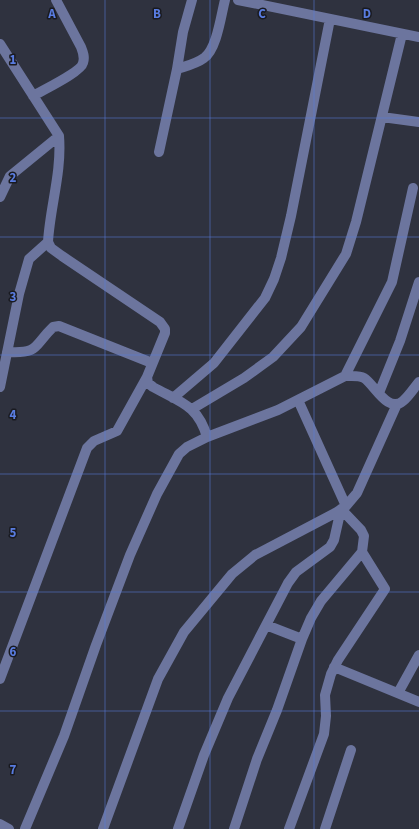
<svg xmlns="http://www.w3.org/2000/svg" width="419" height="829" viewBox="0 0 419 829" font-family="'Source Sans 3',sans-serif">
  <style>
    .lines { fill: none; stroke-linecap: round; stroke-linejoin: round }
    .minor { stroke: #6c759e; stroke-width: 10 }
    .grid { fill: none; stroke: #597ce0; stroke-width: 1; stroke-opacity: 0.55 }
    .grid-label { font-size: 13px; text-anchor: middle; font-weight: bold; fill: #597ce0; stroke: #191a20; stroke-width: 3; stroke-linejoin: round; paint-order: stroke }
  </style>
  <rect width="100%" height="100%" fill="#2f323f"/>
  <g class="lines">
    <path class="minor" d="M 238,0 L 419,37
      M 0,44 L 59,136 C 62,172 50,207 48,242 L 51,248 L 62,256 L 160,322 L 165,329 L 165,333 L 147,377 L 148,383 L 153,387 C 180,402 198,405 207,437
      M 177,69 C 186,66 196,64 204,58 C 217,49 221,15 225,0
      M 33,96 C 43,90 81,72 83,63 C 85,57 83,52 81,47 L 56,0
      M 382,117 L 419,122
      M 159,152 L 177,69 L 183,32 L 192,0
      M 0,197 L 10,176 L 59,136
      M 7,352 C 40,354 33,346 53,327 L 59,326 L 152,363
      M 345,376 L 392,282 L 413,188
      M 0,387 L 19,294 L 29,259 L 48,242
      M 379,393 L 400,341 L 419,282
      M 173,398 L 214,363 L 265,298 L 274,279 L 281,258 L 291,216 L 330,19
      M 298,400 L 346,506
      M 192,409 L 244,378 L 273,357 L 301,327 L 346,254 L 356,222 L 402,34
      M 266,625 L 302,639
      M 334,667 L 419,702
      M 0,679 L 87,448 L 94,441 L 117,431 L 147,377
      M 398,693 L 419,655
      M 0,824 L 9,829
      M 25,829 L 64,736 L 96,645 L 130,555 L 157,494 L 179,454 L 187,447 L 207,437 L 278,410 L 345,376 C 351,376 359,375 364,378 C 374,384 388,414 403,401 C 409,396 414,388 419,382
      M 103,829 L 158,679 L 184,632 L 232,574 L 255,555 L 337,512 L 346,506 L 357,493 L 397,404
      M 178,829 L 204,755 L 228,698 L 288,583 L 296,572 L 330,547 L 334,540 L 341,509
      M 234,829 L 257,759 L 277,710 L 302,639 L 311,618 L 321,601 L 362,552
      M 289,829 L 324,734 L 326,716 L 325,695 L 331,674 L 338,660 L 385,589 L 362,552 L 364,536 L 361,530 L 341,509
      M 325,829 L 351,750"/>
  </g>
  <path class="grid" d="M 105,0 L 105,829M 210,0 L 210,829M 314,0 L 314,829M 0,118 L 419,118M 0,237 L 419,237M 0,355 L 419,355M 0,474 L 419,474M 0,592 L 419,592M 0,711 L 419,711"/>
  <g class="grid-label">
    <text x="52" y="18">A</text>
    <text x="157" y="18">B</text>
    <text x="262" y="18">C</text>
    <text x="367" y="18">D</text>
    <text x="13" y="64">1</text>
    <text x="13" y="182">2</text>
    <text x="13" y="301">3</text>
    <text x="13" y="419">4</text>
    <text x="13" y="537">5</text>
    <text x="13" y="656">6</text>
    <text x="13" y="774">7</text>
  </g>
</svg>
